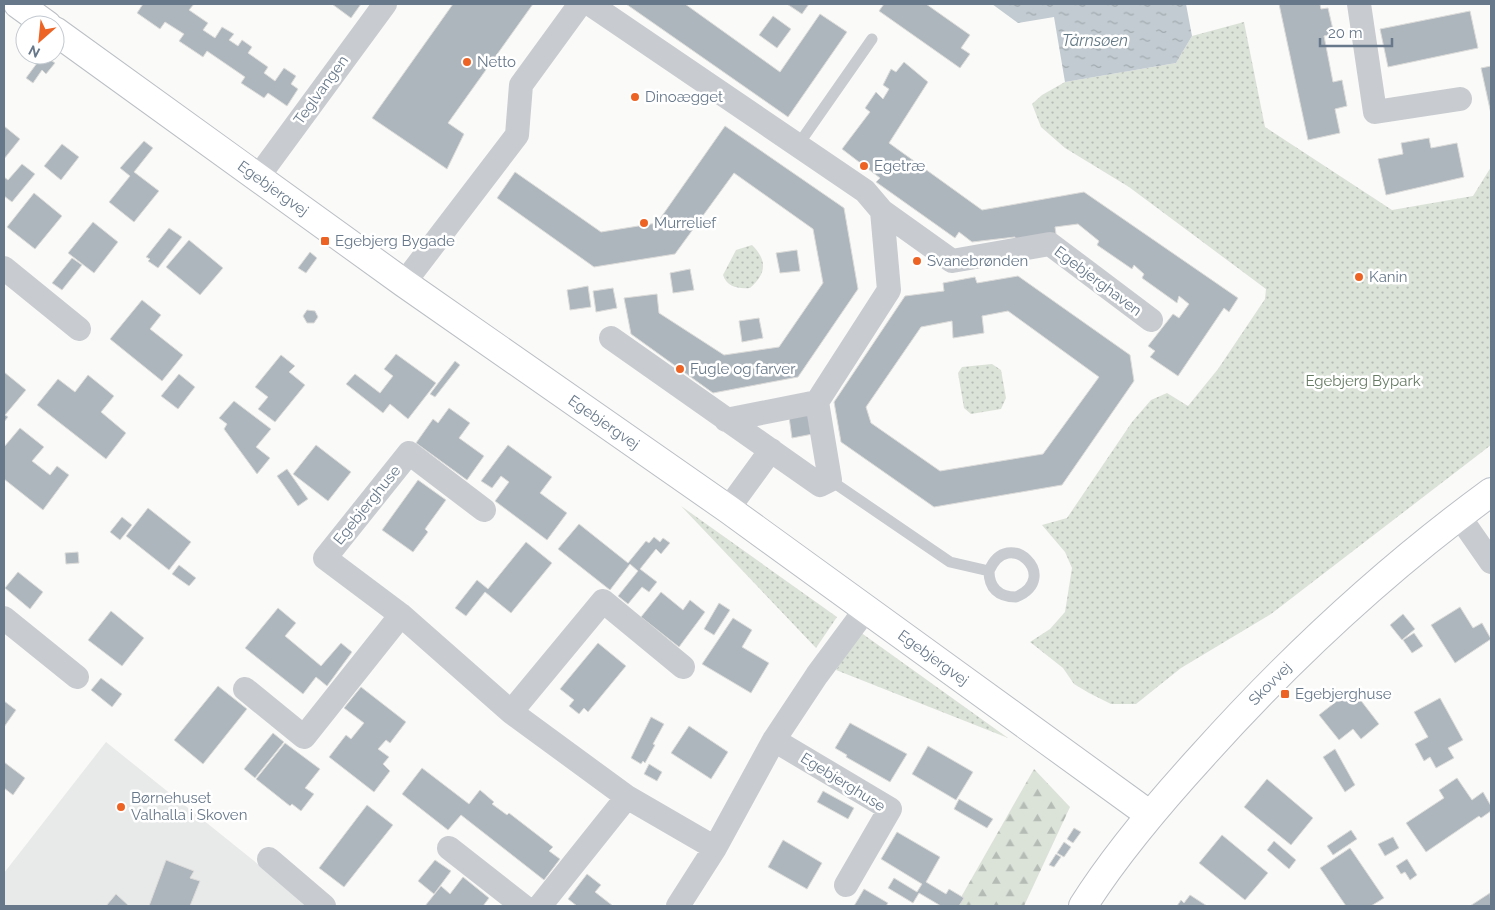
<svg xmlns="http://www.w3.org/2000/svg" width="1495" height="910" viewBox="0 0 1495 910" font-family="Raleway,sans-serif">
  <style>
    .built { fill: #e8e9e9 }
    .forest { fill: url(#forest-firs) }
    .park { fill: url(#park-dots) }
    .water { fill: url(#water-ripples) }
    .building { fill: #aeb6bd; stroke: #dcdcda; fill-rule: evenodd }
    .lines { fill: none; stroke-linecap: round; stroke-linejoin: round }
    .secondary-casing { stroke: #babfc4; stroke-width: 30 }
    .lane { stroke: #c8cbcf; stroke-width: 11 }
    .street { stroke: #c8cbcf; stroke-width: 24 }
    .secondary { stroke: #fff; stroke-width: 28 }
    .poi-dot { fill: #ed6324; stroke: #fff; stroke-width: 2 }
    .labels { text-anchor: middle; stroke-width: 5; stroke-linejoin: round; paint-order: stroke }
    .poi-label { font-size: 15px; fill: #67788a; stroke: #fff; text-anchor: start }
    .street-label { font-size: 15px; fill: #67788a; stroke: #fff }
    .park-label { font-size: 15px; fill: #667b63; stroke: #fff }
    .water-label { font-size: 16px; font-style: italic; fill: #637985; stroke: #fff }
  </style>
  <defs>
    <pattern id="forest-firs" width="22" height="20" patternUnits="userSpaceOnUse" patternTransform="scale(1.25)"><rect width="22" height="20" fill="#dbe2d8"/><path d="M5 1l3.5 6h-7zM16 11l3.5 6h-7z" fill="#b5bcb5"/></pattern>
    <pattern id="park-dots" width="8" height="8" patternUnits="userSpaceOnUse" patternTransform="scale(1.25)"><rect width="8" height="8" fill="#dbe2d8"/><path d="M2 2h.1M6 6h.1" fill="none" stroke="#b5bcb5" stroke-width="1.8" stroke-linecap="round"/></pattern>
    <pattern id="water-ripples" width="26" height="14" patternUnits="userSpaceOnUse" patternTransform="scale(1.25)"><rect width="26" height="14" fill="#c2cbd1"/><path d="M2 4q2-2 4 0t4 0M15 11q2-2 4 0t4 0" fill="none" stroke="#a1aaaf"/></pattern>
  </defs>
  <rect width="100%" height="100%" fill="#fafaf8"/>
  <path class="built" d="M 106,742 L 310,906 L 4,906 L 4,873 Z"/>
  <path class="forest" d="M 1034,769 L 1070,807 L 1024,906 L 956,906 Z"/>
  <path class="park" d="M 1244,22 L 1265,127 L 1392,210 L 1473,196 L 1491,167 L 1491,445 L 1271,614 L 1181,668 L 1136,704 L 1111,704 L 1089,693 L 1074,684 L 1063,668 L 1030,642 L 1050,629 L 1065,612 L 1072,568 L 1065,552 L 1042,525 L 1067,518 L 1132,422 L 1151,400 L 1167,393 L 1188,406 L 1218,369 L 1265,299 L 1266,289 L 1129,187 L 1065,148 L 1041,127 L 1032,104 L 1042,95 L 1065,82 L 1176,63 L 1192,36 Z
    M 752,245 C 768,261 766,274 750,288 C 738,289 727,287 723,275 L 736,250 Z
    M 992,364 L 1001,370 L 1006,398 L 1001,409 L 971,414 L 964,408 L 958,373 L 962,367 Z
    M 681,506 L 837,617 L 816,648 Z
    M 860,632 L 1008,738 L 836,670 Z"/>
  <path class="water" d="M 992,4 L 1186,4 L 1192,36 L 1176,63 L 1065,82 L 1054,17 L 1018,23 Z"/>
  <path class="building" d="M 143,4 L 194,4 L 189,10 L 208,23 L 203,30 L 215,38 L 222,27 L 234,34 L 229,40 L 238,46 L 242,40 L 252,47 L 248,53 L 268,67 L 264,73 L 275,81 L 284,68 L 296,76 L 291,84 L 298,89 L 287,106 L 268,93 L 264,98 L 241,83 L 245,77 L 207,51 L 203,57 L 179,41 L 184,34 L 165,22 L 160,29 L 137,13 Z
    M 332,4 L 361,4 L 351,18 Z
    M 453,4 L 533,4 L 448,123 L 464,134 L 447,169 L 372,118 Z
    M 626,4 L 685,4 L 780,72 L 820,14 L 847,32 L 788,117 Z
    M 787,4 L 809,4 L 802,14 Z
    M 884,4 L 926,4 L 970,35 L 961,48 L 970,54 L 960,68 L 879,11 Z
    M 1279,4 L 1320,4 L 1321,9 L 1328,8 L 1334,34 L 1324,36 L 1333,82 L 1342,80 L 1347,106 L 1335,109 L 1340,133 L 1308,140 Z
    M 1470,11 L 1478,48 L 1388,67 L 1380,29 Z
    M 773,16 L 791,29 L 777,48 L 759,35 Z
    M 43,55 L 55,63 L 46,74 L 42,70 L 33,83 L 26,78 Z
    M 904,62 L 928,82 L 889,143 L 982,210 L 1084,192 L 1238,298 L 1229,312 L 1224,308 L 1178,376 L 1150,357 L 1155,351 L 1148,346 L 1173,314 L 1179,318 L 1189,304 L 1179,296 L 1177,303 L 1142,278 L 1144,274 L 1134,265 L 1132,269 L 1097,245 L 1099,241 L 1078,224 L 1055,227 L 1056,234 L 1015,242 L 1015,237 L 972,242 L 959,232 L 955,238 L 876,182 L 880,178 L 842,149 L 870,112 L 865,108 L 876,92 L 883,99 L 889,89 L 883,85 L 891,69 L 896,72 Z
    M 1491,66 L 1491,114 L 1481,68 Z
    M 4,126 L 20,139 L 4,159 Z
    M 725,126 L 844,208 L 858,289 L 798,377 L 713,393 L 631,334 L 624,298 L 657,294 L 659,313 L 724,355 L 779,347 L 823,283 L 813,229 L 734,173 L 675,254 L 594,267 L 497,198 L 515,172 L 601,232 L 657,223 Z
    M 1429,138 L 1431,148 L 1457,143 L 1464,177 L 1386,195 L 1378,159 L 1403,154 L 1401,143 Z
    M 144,141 L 153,148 L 134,172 L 159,191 L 134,222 L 109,202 L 130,176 L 120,168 Z
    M 62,144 L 79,157 L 61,180 L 44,166 Z
    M 22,164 L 35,174 L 12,202 L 4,196 L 4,177 L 8,180 Z
    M 34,193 L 62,216 L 35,249 L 7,227 Z
    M 93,222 L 118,242 L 94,273 L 68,253 Z
    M 169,228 L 182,237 L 158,268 L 148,261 L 150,259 L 146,257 Z
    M 189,240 L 223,268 L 200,295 L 166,267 Z
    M 797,250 L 800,271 L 780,273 L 776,253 Z
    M 310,252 L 317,258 L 306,273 L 298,268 Z
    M 72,258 L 82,265 L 62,290 L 52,283 Z
    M 690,269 L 694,290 L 673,293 L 670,273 Z
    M 1018,276 L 1130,355 L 1134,381 L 1062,485 L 934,507 L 841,442 L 834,402 L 905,296 L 944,291 L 943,283 L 975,277 L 977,283 ZM 1008,311 L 1099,377 L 1043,454 L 940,471 L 871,423 L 866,407 L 921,327 L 952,321 L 953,338 L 984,333 L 982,316 Z
    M 588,286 L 591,307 L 570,310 L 567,290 Z
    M 613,288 L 617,308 L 596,312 L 593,291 Z
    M 142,300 L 161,315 L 150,329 L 183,355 L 162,381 L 110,339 Z
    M 307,310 L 315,311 L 318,317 L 314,323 L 307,323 L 303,316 Z
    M 759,318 L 763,338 L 742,342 L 739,321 Z
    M 396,354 L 436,383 L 408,419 L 390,404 L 383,413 L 346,384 L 355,374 L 380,393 L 393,376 L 384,369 Z
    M 281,355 L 295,366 L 289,372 L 305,385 L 275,422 L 258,409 L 268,397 L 255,387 Z
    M 455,361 L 460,365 L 435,397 L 430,394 Z
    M 4,372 L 26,390 L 5,415 L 8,417 L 4,422 Z
    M 179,374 L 195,387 L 178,409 L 161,396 Z
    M 88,375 L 114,396 L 101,412 L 126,433 L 106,459 L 37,405 L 58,379 L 75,392 Z
    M 234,401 L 271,429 L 256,447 L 270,458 L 257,474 L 224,429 L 227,424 L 219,418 Z
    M 449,408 L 470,423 L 459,438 L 484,456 L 467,480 L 416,443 L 433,419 L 438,423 Z
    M 810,413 L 813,434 L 792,438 L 789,417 Z
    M 20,428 L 44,447 L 32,461 L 50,475 L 57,466 L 69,475 L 43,510 L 4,479 L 4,447 Z
    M 316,445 L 351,472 L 328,501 L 293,474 Z
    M 508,445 L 552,477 L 540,493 L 567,513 L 547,540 L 495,501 L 509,482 L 501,476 L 492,488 L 481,481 Z
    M 287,469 L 308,499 L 298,506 L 277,476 Z
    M 418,480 L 446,500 L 425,529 L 428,532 L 413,552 L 382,530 Z
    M 148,508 L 191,542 L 169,570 L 126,536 Z
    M 122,517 L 132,525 L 120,540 L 110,532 Z
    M 579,524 L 628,563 L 646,541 L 649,543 L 654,537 L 660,542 L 663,538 L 670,543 L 661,554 L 656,549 L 640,569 L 657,582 L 649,592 L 642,587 L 628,604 L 618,596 L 638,571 L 630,564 L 610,590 L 558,549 Z
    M 526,542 L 552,563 L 511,613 L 485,592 L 466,616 L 455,608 L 477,580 L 488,589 Z
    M 78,552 L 79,563 L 66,564 L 65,553 Z
    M 179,565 L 196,578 L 189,586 L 172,574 Z
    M 18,572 L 43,592 L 30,609 L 5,588 Z
    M 661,592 L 683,610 L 690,600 L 705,612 L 679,647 L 641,617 Z
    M 719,603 L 730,610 L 714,635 L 704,629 Z
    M 1460,607 L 1473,628 L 1482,623 L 1491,639 L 1455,663 L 1431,625 Z
    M 278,608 L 296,623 L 285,636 L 321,666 L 341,643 L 352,652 L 327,686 L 316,677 L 303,694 L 245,648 Z
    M 111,611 L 144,638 L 122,666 L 88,640 Z
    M 1403,614 L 1415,629 L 1402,640 L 1390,625 Z
    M 733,618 L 752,630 L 742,647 L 769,663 L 751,693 L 702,664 Z
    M 1414,633 L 1423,646 L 1412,653 L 1403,640 Z
    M 598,643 L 626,666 L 588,712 L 584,708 L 579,714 L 569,706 L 574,700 L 560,689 Z
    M 101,678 L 122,694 L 112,707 L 91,690 Z
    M 218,686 L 247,709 L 203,764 L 174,740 Z
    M 361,687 L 406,722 L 390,743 L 386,740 L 378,749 L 389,757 L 383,764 L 390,771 L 374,792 L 329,757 L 346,735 L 351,739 L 364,723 L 344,708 Z
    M 1352,689 L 1379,724 L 1361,739 L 1353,729 L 1339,740 L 1319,715 Z
    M 1440,698 L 1463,740 L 1448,748 L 1454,758 L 1436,768 L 1430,757 L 1424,761 L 1415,744 L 1428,737 L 1414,712 Z
    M 4,701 L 16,710 L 4,727 Z
    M 651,717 L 664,724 L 653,744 L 655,745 L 645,763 L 643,761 L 641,764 L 631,758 Z
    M 850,723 L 907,754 L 890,782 L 846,757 L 847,755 L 835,748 Z
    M 689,726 L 728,752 L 711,779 L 671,753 Z
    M 273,733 L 284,742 L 255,778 L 244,769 Z
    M 285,743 L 320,769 L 305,788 L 314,794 L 301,811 L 292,804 L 290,806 L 256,779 Z
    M 928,746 L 973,772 L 956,800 L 912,774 Z
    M 1335,749 L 1355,785 L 1345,792 L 1323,757 Z
    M 4,762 L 25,778 L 13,795 L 4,788 Z
    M 649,764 L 662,772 L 657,781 L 644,774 Z
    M 422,768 L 469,804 L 480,790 L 494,802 L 492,804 L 507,815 L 509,813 L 553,847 L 549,851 L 560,859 L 544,880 L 461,815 L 448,830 L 402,794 Z
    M 1457,778 L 1472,800 L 1483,792 L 1491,806 L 1491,811 L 1481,818 L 1479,816 L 1426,852 L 1406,823 L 1444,798 L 1439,790 Z
    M 1267,779 L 1313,818 L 1291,845 L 1244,807 Z
    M 823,791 L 854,808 L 848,819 L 817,802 Z
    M 959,799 L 993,819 L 987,828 L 954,809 Z
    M 367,805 L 393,825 L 344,887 L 319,868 Z
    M 1074,828 L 1081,832 L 1073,843 L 1067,839 Z
    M 1351,830 L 1357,839 L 1333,855 L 1327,846 Z
    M 897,832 L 940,857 L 926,882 L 946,894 L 949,889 L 964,898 L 959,906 L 941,906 L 919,893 L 913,903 L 888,888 L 894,878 L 917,892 L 922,884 L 881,859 Z
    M 1222,835 L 1268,873 L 1245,900 L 1199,863 Z
    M 1393,837 L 1399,848 L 1385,856 L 1378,844 Z
    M 783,840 L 822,863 L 807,889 L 768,867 Z
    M 1274,841 L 1296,860 L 1289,869 L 1267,850 Z
    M 1064,842 L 1071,847 L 1064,857 L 1057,853 Z
    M 1350,848 L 1384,898 L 1371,906 L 1346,906 L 1320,868 Z
    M 1056,854 L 1061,857 L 1054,867 L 1049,865 Z
    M 1407,859 L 1417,875 L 1410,880 L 1405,872 L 1401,874 L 1396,866 Z
    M 166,860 L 194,871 L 190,878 L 200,881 L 190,906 L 149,906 Z
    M 435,860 L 451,871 L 434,894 L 418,881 Z
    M 587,874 L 601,885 L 595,892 L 613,906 L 577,906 L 568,899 Z
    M 463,877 L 489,898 L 483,906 L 425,906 L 441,886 L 450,894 Z
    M 864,889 L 888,903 L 886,906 L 854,906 Z
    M 1490,893 L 1491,906 L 1470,906 Z
    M 116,894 L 129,906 L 106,906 Z
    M 1190,895 L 1207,906 L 1177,906 L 1181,900 L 1184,903 Z"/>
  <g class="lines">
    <g class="secondary-casing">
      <g id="secondary">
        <path d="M 18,4 L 47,25"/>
        <path id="s1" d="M 55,31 L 404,283 L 728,509 L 1150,815"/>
        <path id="s2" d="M 1083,906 C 1117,852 1160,802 1203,755 C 1290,658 1386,569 1491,492"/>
      </g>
    </g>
    <path class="lane" d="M 798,145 L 872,39
      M 830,480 L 950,562 L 989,571 C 989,588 998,597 1016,597 C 1062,578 1008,525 989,571"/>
    <path class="street" d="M 590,4 L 865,191 L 882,211 L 952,261 L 1050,244 L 1151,320
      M 1359,4 L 1375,112 L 1460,99
      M 258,177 L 385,4
      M 4,268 L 79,329
      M 404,283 L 517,135 L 521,85 L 580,4
      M 611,338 L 820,485 L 830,480 L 817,402 L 889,290 L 882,211
      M 726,420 L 817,402
      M 728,509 L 771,450
      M 484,510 L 409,453 L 325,558 L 401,615 L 511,712 L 627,797 L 715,848
      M 1459,516 L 1491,562
      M 4,618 L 77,677
      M 245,689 L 304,737 L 401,615
      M 511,712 L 603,601 L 683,667
      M 774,740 L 890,809 L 846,885
      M 449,848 L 523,906
      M 269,859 L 324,906
      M 540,906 L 627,797
      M 678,906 L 715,848 L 774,740 L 817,675 L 866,609"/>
    <use href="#secondary" class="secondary"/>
  </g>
  <g class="poi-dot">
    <circle cx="467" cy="62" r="5"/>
    <circle cx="635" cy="97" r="5"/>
    <circle cx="864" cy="166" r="5"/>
    <circle cx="644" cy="223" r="5"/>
    <rect x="320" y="236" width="10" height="10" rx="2.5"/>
    <circle cx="917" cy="261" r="5"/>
    <circle cx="1359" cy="277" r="5"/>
    <circle cx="680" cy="369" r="5"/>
    <rect x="1280" y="689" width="10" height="10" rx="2.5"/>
    <circle cx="121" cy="807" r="5"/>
  </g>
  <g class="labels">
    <g class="poi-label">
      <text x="477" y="67">Netto</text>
      <text x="645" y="102">Dinoægget</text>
      <text x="874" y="171">Egetræ</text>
      <text x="654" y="228">Murrelief</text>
      <text x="335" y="246">Egebjerg Bygade</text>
      <text x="927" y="266">Svanebrønden</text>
      <text x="1369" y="282">Kanin</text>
      <text x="690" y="374">Fugle og farver</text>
      <text x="1295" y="699">Egebjerghuse</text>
      <text x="131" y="803">Børnehuset<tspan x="131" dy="17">Valhalla i Skoven</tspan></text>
    </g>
    <g class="street-label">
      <text transform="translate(321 90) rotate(-54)" y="5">Teglvangen</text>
      <text dy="5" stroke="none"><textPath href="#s1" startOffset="269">Egebjergvej</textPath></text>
      <text transform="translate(1098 281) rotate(37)" y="5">Egebjerghaven</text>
      <text dy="5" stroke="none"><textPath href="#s1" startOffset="674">Egebjergvej</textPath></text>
      <text transform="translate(367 505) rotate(-51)" y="5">Egebjerghuse</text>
      <text dy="5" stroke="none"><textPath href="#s1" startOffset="1079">Egebjergvej</textPath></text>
      <text dy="5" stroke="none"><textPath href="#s2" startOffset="291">Skovvej</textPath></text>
      <text transform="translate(843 782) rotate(32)" y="5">Egebjerghuse</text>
    </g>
    <g class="park-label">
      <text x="1363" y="386">Egebjerg Bypark</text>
    </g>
    <g class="water-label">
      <text x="1095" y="46">Tårnsøen</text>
    </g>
  </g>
  <rect width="1495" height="910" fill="none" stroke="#67788a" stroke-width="10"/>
  <g transform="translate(40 40) rotate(207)"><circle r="24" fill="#ffffff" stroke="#c2c9d0"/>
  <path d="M0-4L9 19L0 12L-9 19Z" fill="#ed6324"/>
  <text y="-8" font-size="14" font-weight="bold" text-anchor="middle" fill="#67788a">N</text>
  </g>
  <path d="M1320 38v8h72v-8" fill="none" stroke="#67788a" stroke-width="2.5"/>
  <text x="1328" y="38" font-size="15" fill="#67788a" stroke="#ffffff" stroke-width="4" paint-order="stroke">20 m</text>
</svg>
